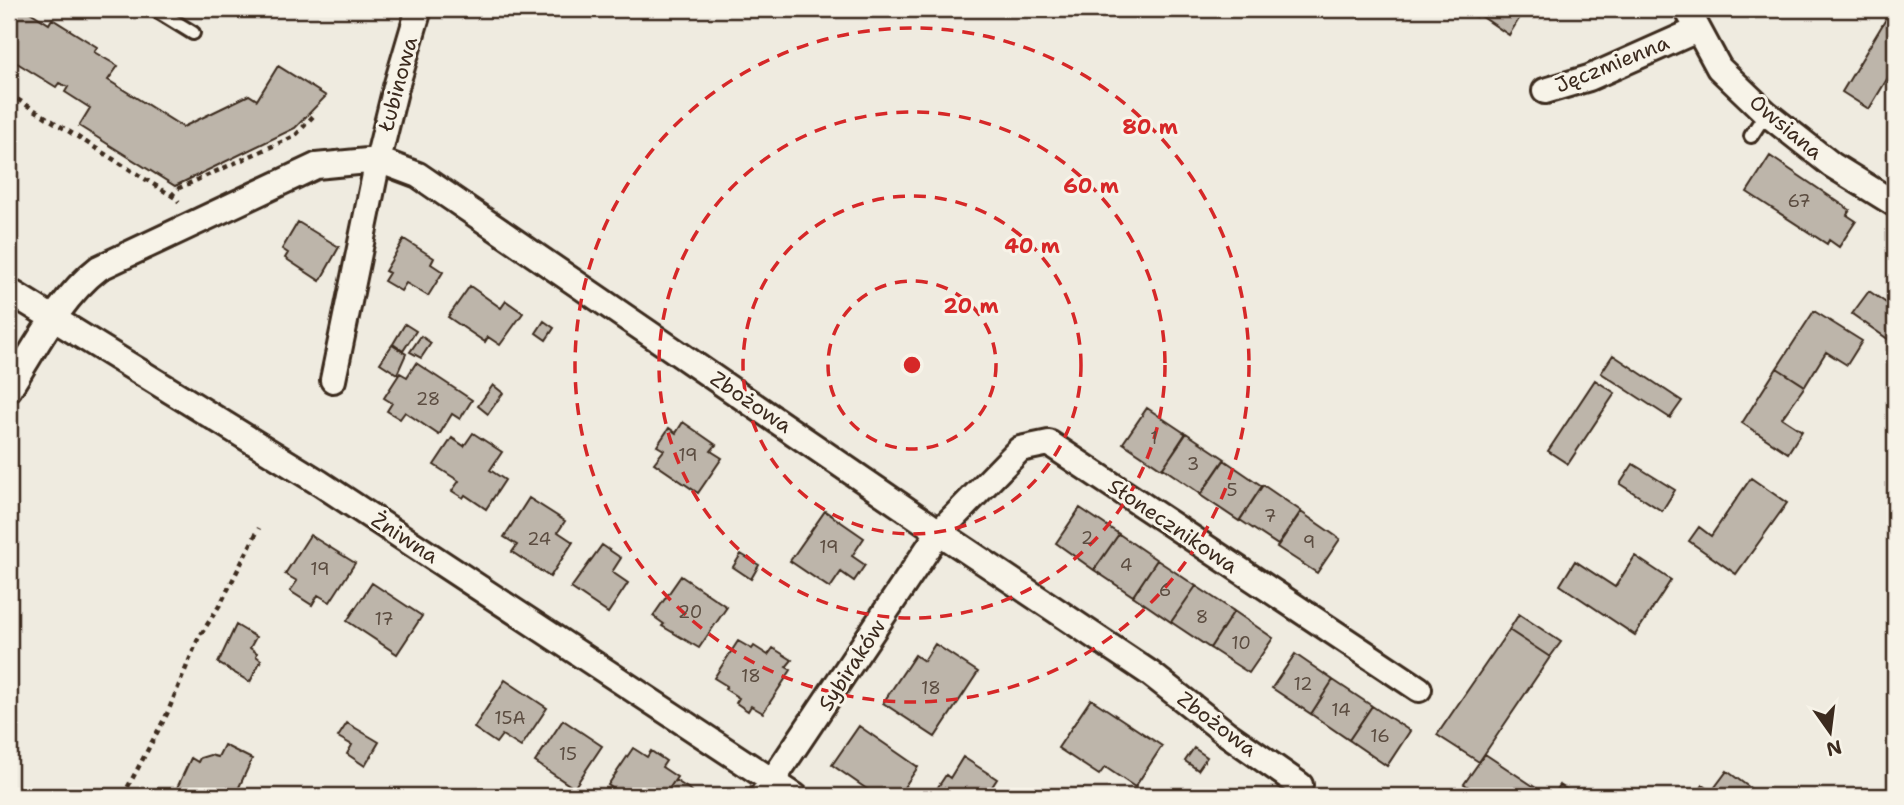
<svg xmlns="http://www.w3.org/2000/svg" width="1904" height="805" viewBox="0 0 1904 805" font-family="'Shantell Sans',sans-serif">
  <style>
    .building { fill: #bdb5aa; stroke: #3b2a1e; stroke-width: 2 }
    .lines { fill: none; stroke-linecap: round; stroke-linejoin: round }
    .service-casing { stroke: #3b2a1e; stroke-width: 18 }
    .minor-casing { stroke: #3b2a1e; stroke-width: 30 }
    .path { stroke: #3b2a1e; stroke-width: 4.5; stroke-dasharray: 5 5; stroke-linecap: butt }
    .service { stroke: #f7f3e8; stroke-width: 12 }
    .minor { stroke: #f7f3e8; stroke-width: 24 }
    .ring { fill: none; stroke: #d62828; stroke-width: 3.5; stroke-dasharray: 12 9 }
    .labels { text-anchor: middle; stroke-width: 6; stroke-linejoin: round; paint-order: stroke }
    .number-label { font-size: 18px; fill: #5c4d41 }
    .street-label { font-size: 21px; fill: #3b2a1e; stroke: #f7f3e8 }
    .centre { fill: #d62828; stroke: #f7f3e8; stroke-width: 3.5 }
    .ring-label { font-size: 21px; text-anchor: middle; font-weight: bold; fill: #d62828; stroke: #f7f3e8; stroke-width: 6; stroke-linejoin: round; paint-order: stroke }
  </style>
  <rect width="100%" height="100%" fill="#efebe0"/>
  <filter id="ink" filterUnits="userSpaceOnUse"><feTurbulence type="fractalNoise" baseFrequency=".0143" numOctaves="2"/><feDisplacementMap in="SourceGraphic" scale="14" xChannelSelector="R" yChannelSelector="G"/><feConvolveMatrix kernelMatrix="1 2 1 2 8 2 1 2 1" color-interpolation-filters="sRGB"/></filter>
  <g filter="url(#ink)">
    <path class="building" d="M 9,9 L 25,9 L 49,24 L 52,19 L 97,47 L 94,52 L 118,66 L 108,80 L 183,127 L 249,95 L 257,100 L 278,66 L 326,96 L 295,128 L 175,186 L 79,126 L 90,108 L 65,92 L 68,87 L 59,83 L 56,87 L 9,58 Z
      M 1464,9 L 1525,9 L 1509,35 L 1478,14 L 1476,17 Z
      M 1892,9 L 1895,9 L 1895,66 L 1869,109 L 1842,92 Z
      M 1770,156 L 1850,210 L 1847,215 L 1856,221 L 1839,247 L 1829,240 L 1827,244 L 1747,192 Z
      M 298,222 L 339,247 L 320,281 L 285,258 L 288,253 L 282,249 Z
      M 404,239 L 434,258 L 431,264 L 443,272 L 428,296 L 406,283 L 401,291 L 384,281 L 389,273 L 385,271 Z
      M 470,286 L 501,308 L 506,301 L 523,313 L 500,345 L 488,337 L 485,342 L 448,317 Z
      M 1869,291 L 1895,309 L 1895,344 L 1852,314 Z
      M 1814,311 L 1862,341 L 1847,365 L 1826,352 L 1805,386 L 1777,368 Z
      M 544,321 L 554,328 L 546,340 L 536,333 Z
      M 405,324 L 416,331 L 403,351 L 393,344 Z
      M 421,336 L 431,343 L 421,358 L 410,352 Z
      M 392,345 L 406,354 L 397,374 L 380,363 Z
      M 1613,355 L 1682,401 L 1670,418 L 1601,373 Z
      M 416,363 L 472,400 L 460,419 L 452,414 L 439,435 L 405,412 L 400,419 L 387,411 L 392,403 L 384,398 L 400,373 L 407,377 Z
      M 1777,368 L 1805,386 L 1782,418 L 1802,431 L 1788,453 L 1742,423 Z
      M 1595,380 L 1615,393 L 1568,464 L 1548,451 Z
      M 493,385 L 503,393 L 488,414 L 478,406 Z
      M 1147,408 L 1186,434 L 1162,469 L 1123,443 Z
      M 683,422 L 716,445 L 711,451 L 722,458 L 698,493 L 654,463 L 664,450 L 657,446 L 669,428 L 676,433 Z
      M 473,433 L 502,452 L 490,470 L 505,480 L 486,509 L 465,495 L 463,498 L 452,491 L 459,481 L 434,465 L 452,438 L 464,446 Z
      M 1186,433 L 1225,459 L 1201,494 L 1163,468 Z
      M 1224,460 L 1262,486 L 1239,521 L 1200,495 Z
      M 1633,464 L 1675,490 L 1662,511 L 1620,484 Z
      M 1751,478 L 1787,503 L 1736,574 L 1689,541 L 1699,527 L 1711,536 Z
      M 1263,485 L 1301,511 L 1278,545 L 1240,520 Z
      M 529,498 L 565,521 L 558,532 L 573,542 L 550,577 L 512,552 L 517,545 L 504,537 Z
      M 1080,508 L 1119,534 L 1094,570 L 1056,543 Z
      M 825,511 L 864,538 L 852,556 L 865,565 L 854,581 L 841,572 L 830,588 L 790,561 Z
      M 1301,512 L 1340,539 L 1317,573 L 1277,547 Z
      M 1119,534 L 1157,560 L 1133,596 L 1094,570 Z
      M 310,535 L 355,563 L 330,602 L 318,595 L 312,605 L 290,591 L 297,581 L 285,574 Z
      M 602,545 L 621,558 L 612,572 L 628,583 L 608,613 L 571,588 Z
      M 741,554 L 759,565 L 751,579 L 733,567 Z
      M 1635,556 L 1671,580 L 1635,635 L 1560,585 L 1575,561 L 1615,587 Z
      M 1157,560 L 1196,586 L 1171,622 L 1133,596 Z
      M 681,576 L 727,607 L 699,648 L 662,626 L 664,624 L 653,616 Z
      M 372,583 L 422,616 L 397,654 L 347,621 Z
      M 1196,586 L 1234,611 L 1210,648 L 1171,622 Z
      M 1234,611 L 1273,638 L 1249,673 L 1210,648 Z
      M 1519,614 L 1561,642 L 1550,657 L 1509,630 Z
      M 236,625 L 256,637 L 250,648 L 257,653 L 256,656 L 261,660 L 250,682 L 218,663 Z
      M 1509,630 L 1550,657 L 1479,762 L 1437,735 Z
      M 738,641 L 752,649 L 754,646 L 768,655 L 773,648 L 792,660 L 786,667 L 791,670 L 763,713 L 751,706 L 748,711 L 736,703 L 739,698 L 725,689 L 727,686 L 714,678 Z
      M 935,644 L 978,672 L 935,737 L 883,703 L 915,655 L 924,661 Z
      M 1295,654 L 1333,680 L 1311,714 L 1272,688 Z
      M 505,680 L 547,708 L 521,747 L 502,735 L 496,743 L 474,728 Z
      M 1333,680 L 1372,706 L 1349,740 L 1311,714 Z
      M 1091,699 L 1162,746 L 1135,787 L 1105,767 L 1099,775 L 1058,748 Z
      M 1372,706 L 1410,731 L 1387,766 L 1349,740 Z
      M 563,720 L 602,746 L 574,788 L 535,762 Z
      M 347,723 L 379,742 L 365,766 L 347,754 L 352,745 L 338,737 Z
      M 859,726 L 918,767 L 898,796 L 877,796 L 832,765 Z
      M 224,745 L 252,759 L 235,796 L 189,796 L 176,790 L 191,758 L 198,762 L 200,758 L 210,755 L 218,757 Z
      M 633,748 L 647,757 L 651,751 L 666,761 L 662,767 L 677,777 L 664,796 L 623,796 L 608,785 Z
      M 1194,748 L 1207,757 L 1198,770 L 1185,761 Z
      M 1485,754 L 1548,796 L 1483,796 L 1464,784 Z
      M 963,757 L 997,779 L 986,796 L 932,796 L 946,775 L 950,778 Z
      M 1727,771 L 1761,796 L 1695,796 L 1703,785 L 1712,791 Z
      M 675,780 L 692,791 L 688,796 L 664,796 Z
      M 1560,785 L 1577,796 L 1553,796 Z"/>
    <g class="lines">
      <g class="service-casing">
        <path id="service" d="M 154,9 L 193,33
          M 1751,136 L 1766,113"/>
      </g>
      <g class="minor-casing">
        <path id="minor" d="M 1687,9 L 1719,68 L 1766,113 L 1832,165 L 1895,204
          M 1545,91 L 1589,78 L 1697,30
          M 9,291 L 320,483 L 795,796
          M 333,380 L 378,160 L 418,175 L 939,532 L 1151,674 L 1226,733 L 1300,785
          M 9,389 C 35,348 60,298 99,268 L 316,166 L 378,160 L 396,87 L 419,9
          M 762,796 L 939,532 L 1020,449 L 1049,443 L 1419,689"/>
      </g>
      <path class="path" d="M 9,94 L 177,199 L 179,202
        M 171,196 L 179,188 L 295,136 L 316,113
        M 123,796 L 167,714 L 198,639 L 221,603 L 259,528"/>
      <use href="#service" class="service"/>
      <use href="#minor" class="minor"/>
    </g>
  </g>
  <g class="ring">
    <circle cx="912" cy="365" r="84"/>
    <circle cx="912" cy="365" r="169"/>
    <circle cx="912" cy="365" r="253"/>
    <circle cx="912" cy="365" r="337"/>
  </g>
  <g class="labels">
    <g class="number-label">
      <text x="1799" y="207">67</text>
      <text x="428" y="405">28</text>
      <text x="1154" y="444">1</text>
      <text x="688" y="461">19</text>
      <text x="1193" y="470">3</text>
      <text x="1232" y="496">5</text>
      <text x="1270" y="522">7</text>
      <text x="1087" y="544">2</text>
      <text x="539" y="545">24</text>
      <text x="1309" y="548">9</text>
      <text x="829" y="553">19</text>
      <text x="1126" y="571">4</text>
      <text x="320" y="575">19</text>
      <text x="1165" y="596">6</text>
      <text x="690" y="618">20</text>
      <text x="1202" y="623">8</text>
      <text x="384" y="625">17</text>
      <text x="1241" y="649">10</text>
      <text x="751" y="682">18</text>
      <text x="1303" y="690">12</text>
      <text x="931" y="694">18</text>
      <text x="1341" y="716">14</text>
      <text x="510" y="724">15A</text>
      <text x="1380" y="742">16</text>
      <text x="568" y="760">15</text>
    </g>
    <g class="street-label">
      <text transform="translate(1612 64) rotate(-22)" y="7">Jęczmienna</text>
      <text transform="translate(398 84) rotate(-75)" y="7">Łubinowa</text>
      <text transform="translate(1786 127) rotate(40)" y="7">Owsiana</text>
      <text transform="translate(751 402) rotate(34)" y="7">Zbożowa</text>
      <text transform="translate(1173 526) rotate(34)" y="7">Słonecznikowa</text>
      <text transform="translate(405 538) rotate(33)" y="7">Żniwna</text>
      <text transform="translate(852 665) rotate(-57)" y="7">Sybiraków</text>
      <text transform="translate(1217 724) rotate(37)" y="7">Zbożowa</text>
    </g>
  </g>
  <circle cx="912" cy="365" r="10" class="centre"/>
  <g class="ring-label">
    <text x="1150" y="134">80 m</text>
    <text x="1091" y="193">60 m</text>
    <text x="1032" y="253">40 m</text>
    <text x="971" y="313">20 m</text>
  </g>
  <rect width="1904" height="805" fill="none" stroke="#f7f3e8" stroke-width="35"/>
  <rect x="18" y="18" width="1869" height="770" fill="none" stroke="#3b2a1e" stroke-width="2.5" filter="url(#ink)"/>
  <g transform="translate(1830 732) rotate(166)" stroke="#f7f3e8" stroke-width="5" paint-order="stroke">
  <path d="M0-5L12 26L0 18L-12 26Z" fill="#3b2a1e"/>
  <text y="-10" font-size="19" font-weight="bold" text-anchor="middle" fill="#3b2a1e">N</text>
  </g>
</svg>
